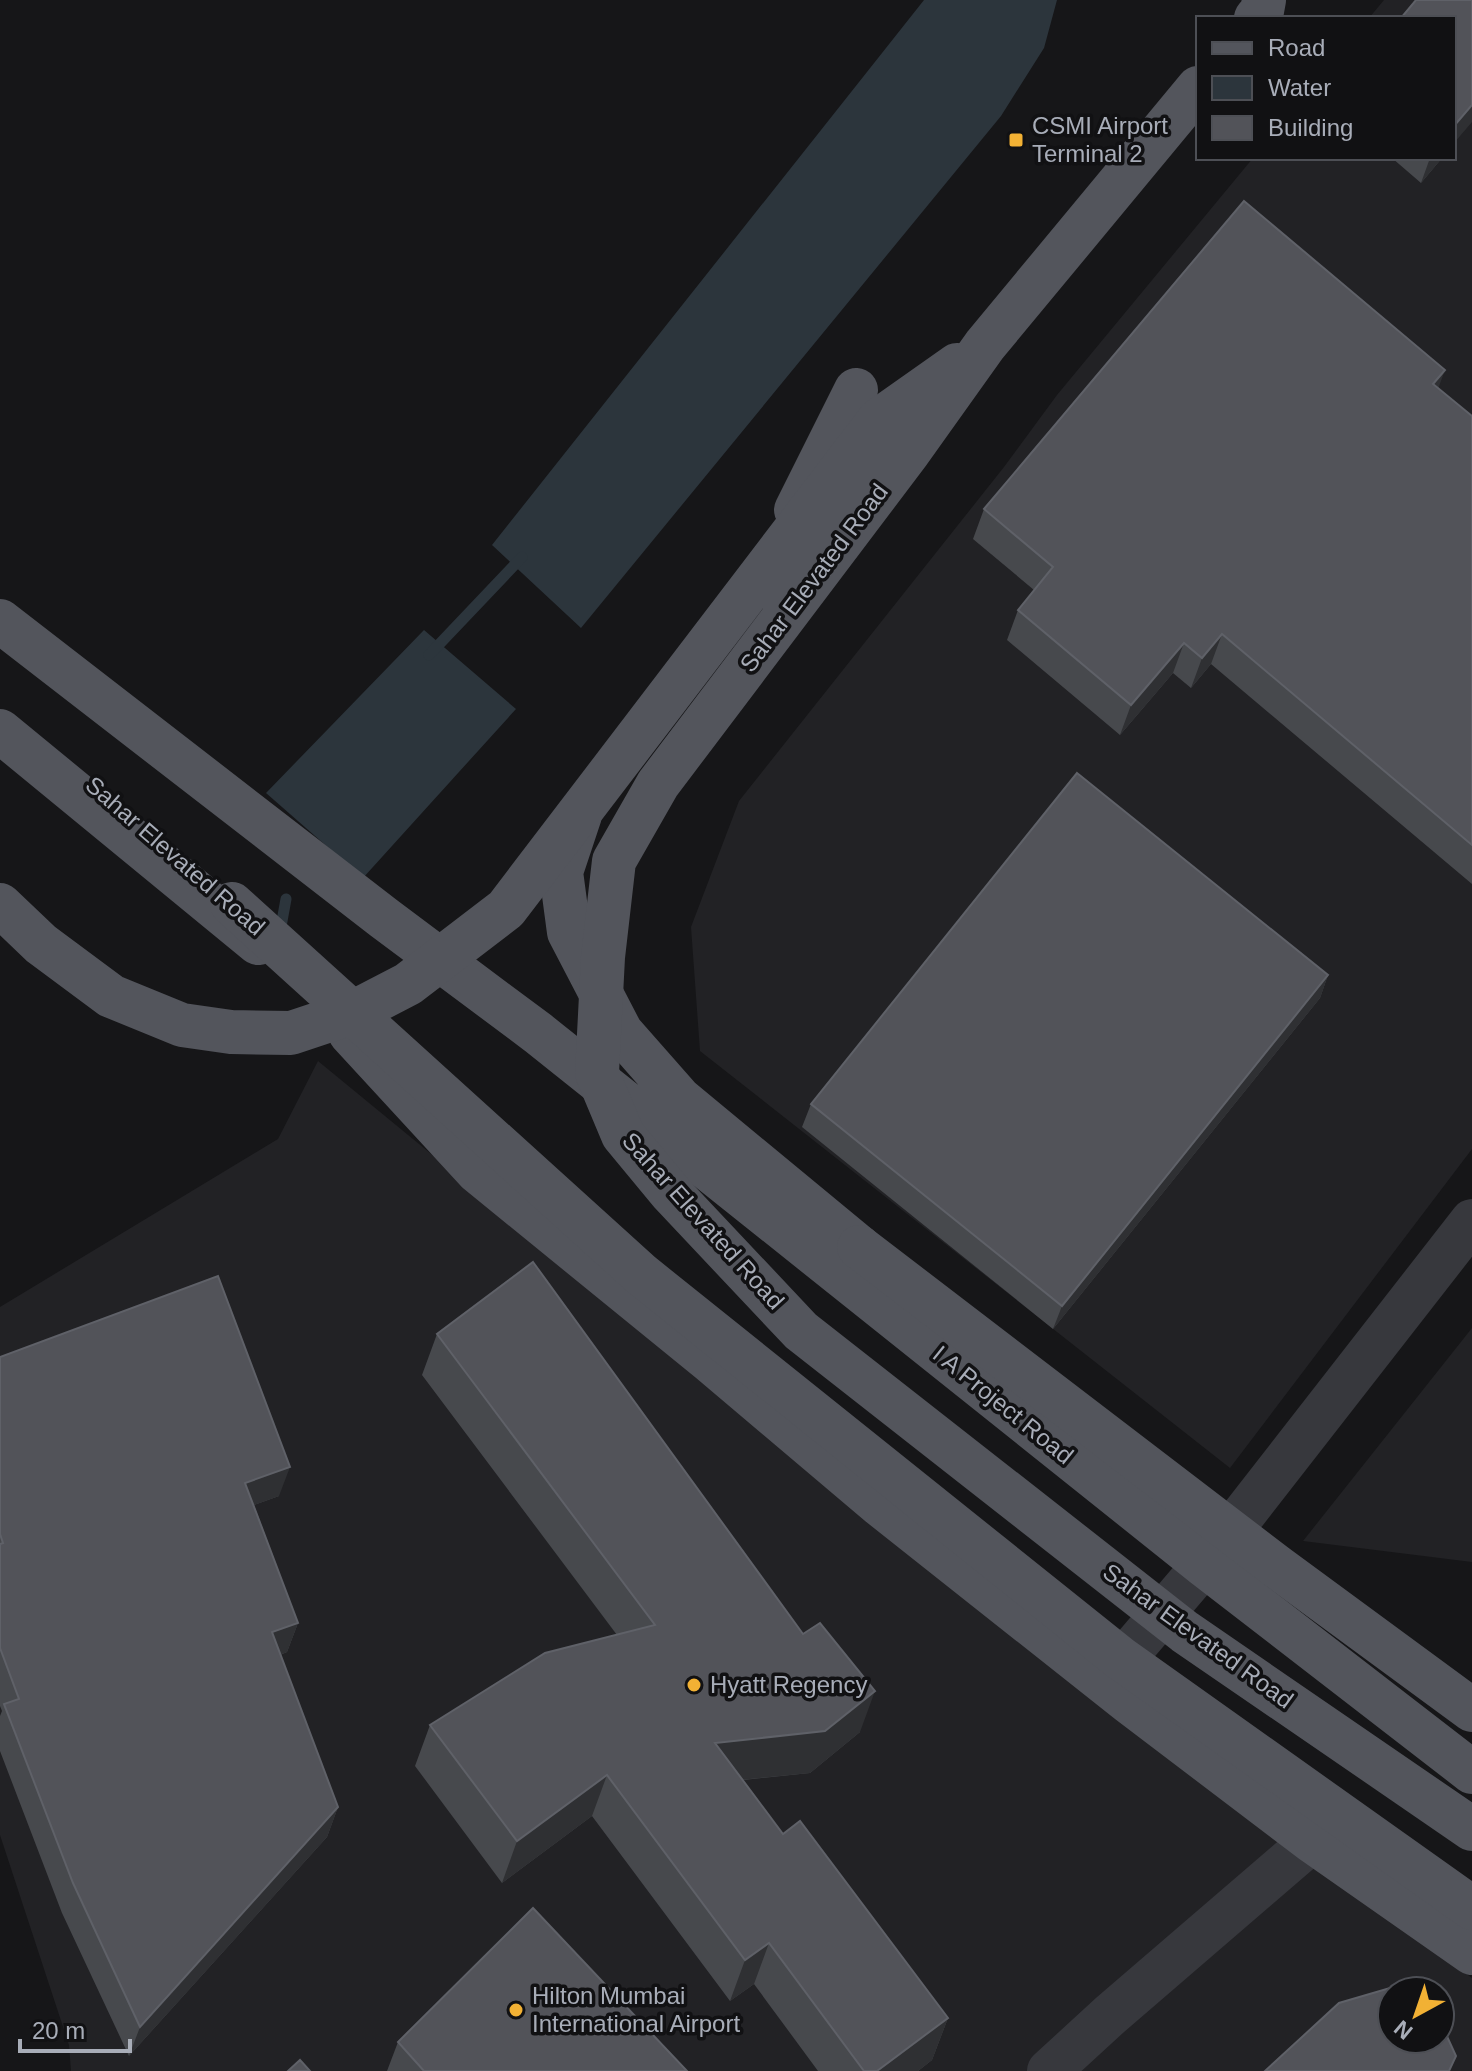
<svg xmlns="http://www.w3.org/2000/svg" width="1472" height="2071" viewBox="0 0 1472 2071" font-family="Helvetica,sans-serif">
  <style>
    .built { fill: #222225; fill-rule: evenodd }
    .water { fill: #2c353c }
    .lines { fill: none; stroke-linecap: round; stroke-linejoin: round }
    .stream { stroke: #2c353c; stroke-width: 11 }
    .minor { stroke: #37383d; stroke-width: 44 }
    .major { stroke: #53555c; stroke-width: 44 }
    .major-bridge { stroke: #53555c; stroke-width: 44 }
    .wall { fill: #47494d }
    .shaded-wall { fill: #2f3033 }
    .building { fill: #525359; stroke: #5f6168; stroke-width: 2 }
    .poi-dot { fill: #f2b134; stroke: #111113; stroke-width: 3 }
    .labels { text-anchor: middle; stroke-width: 7; stroke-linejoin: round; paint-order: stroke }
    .poi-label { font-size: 24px; fill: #a8adb8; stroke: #111113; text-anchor: start }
    .street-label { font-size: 24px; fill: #a8adb8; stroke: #111113 }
  </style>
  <rect width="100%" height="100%" fill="#161618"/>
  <path class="built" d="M 1384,0 L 1472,0 L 1472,1149 L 1230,1468 L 700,1051 L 691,927 L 739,801 L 1004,467 L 1057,395 L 1253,158 L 1454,158 L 1454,18 L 1369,18 Z
    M 318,1061 L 1081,1688 L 1472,1978 L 1472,2071 L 71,2071 L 69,2045 L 0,1835 L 0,1307 L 278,1139 ZM 1392,1991 L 1440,1991 L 1440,2039 L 1392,2039 Z
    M 1472,1328 L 1472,1562 L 1303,1541 Z"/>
  <path class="water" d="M 924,0 L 1057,0 L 1044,48 L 1001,116 L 581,628 L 492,545 Z
    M 424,630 L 516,709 L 363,878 L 266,793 Z"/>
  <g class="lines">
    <path class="stream" d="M 429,655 L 522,557
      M 280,932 L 286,899"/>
    <path class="minor" d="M 1105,1681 L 1204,1565 L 1472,1221
      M 1049,2071 L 1110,2015 L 1312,1841"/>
    <path class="major" d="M 1256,18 L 1262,11 L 1264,0
      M 796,510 L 856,390
      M 0,621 L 384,918 L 538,1033 L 1204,1565 L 1472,1772
      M 0,731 L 258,943
      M 580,815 L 561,872 L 569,932 L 621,1032 L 680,1099 L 859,1247
      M 350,1033 L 478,1172 L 710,1361 L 879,1504 L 1129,1702 L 1312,1841 L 1472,1953"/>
    <path class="major-bridge" d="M 1198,88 L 985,345 L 908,453 L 658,784 L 614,861 L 603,957 L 597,1073 L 623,1135 L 671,1193 L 801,1331 L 1185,1632 L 1472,1829
      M 232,904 L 642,1275 L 1120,1658 L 1472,1908
      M 0,905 L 41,944 L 111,996 L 182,1025 L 231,1032 L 291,1033 L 354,1012 L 408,984 L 506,909 L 879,420 L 957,365
      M 859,1247 L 1276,1566 L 1472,1710"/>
  </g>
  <path class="wall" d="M 1392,158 L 1442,158 L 1421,183 Z
    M 1438,388 L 1472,416 L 1472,884 L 1211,664 L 1191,688 L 1173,673 L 1120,735 L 1007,640 L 1018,610 L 1034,590 L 973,539 L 984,509 Z
    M 1328,975 L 1320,998 L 1053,1329 L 802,1127 L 811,1104 Z
    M 437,1334 L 860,1732 L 810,1773 L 743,1780 L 783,1834 L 948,2018 L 932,2060 L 918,2071 L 818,2071 L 754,1984 L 730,2001 L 592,1816 L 502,1883 L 415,1766 L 430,1725 L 617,1635 L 422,1375 Z
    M 0,1357 L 279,1496 L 254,1505 L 298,1623 L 287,1652 L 280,1655 L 338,1807 L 327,1837 L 129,2056 L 62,1913 L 0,1751 L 0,1716 L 2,1711 L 0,1706 Z
    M 398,2042 L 687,2071 L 387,2071 Z"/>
  <path class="shaded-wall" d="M 1472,105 L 1472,122 L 1454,143 L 1454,126 Z
    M 1430,158 L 1442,158 L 1421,183 Z
    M 1445,370 L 1434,400 L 1433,384 Z
    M 1222,634 L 1211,664 L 1191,688 L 1202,658 Z
    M 1184,643 L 1173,673 L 1120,735 L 1131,705 Z
    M 1328,975 L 1320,998 L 1053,1329 L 1062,1306 Z
    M 290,1467 L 279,1496 L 235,1512 L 245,1483 Z
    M 298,1623 L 287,1652 L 261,1662 L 272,1632 Z
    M 875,1691 L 860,1732 L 810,1773 L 700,1784 L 715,1743 Z
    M 607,1775 L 592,1816 L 502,1883 L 517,1841 Z
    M 338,1807 L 327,1837 L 129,2056 L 140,2027 Z
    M 769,1943 L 754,1984 L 730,2001 L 745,1960 Z
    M 948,2018 L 932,2060 L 918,2071 L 877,2071 Z"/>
  <path class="building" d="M 1416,0 L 1472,0 L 1472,105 L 1454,126 L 1454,18 L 1401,18 Z
    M 1244,201 L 1445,370 L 1433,384 L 1472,416 L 1472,845 L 1222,634 L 1202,658 L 1184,643 L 1131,705 L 1018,610 L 1053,567 L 984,509 Z
    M 1077,773 L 1328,975 L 1062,1306 L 811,1104 Z
    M 533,1262 L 803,1634 L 820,1623 L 875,1691 L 825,1731 L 715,1743 L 783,1834 L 800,1821 L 948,2018 L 877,2071 L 864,2071 L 769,1943 L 745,1960 L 607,1775 L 517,1841 L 430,1725 L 545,1653 L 655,1625 L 437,1334 Z
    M 218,1276 L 290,1467 L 245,1483 L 298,1623 L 272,1632 L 338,1807 L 140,2027 L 73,1883 L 4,1704 L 19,1699 L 0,1648 L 0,1544 L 3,1543 L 0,1534 L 0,1357 Z
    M 533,1908 L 687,2071 L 424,2071 L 398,2042 Z
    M 1400,1985 L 1408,1991 L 1392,1991 L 1392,2039 L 1440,2039 L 1440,2021 L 1456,2056 L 1449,2071 L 1265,2071 L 1339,2003 Z
    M 300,2060 L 310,2071 L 288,2071 Z"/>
  <g class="poi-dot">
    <rect x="1008" y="132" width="16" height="16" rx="4"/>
    <circle cx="694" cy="1685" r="8"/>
    <circle cx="516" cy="2010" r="8"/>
  </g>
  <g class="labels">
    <g class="poi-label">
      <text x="1032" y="134">CSMI Airport<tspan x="1032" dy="28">Terminal 2</tspan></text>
      <text x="710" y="1693">Hyatt Regency</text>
      <text x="532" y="2004">Hilton Mumbai<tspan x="532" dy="28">International Airport</tspan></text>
    </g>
    <g class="street-label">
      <text transform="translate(814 578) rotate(-53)" y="8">Sahar Elevated Road</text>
      <text transform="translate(175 856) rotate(41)" y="8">Sahar Elevated Road</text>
      <text transform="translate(703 1221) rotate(48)" y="8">Sahar Elevated Road</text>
      <text transform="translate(1003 1405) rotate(39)" y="8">I A Project Road</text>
      <text transform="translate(1198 1636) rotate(36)" y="8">Sahar Elevated Road</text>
    </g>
  </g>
  <rect x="1196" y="16" width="260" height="144" fill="#111113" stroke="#4d4f55" stroke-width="2"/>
  <rect x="1212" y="42" width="40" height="12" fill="#53555c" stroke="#4d4f55" stroke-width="2"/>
  <text x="1268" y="56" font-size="24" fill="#a8adb8">Road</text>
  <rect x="1212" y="76" width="40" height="24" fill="#2c353c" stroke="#4d4f55" stroke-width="2"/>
  <text x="1268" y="96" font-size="24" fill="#a8adb8">Water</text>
  <rect x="1212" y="116" width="40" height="24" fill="#525359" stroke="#4d4f55" stroke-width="2"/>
  <text x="1268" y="136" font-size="24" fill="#a8adb8">Building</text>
  <g transform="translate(1416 2015) rotate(220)"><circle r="38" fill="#111113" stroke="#4d4f55" stroke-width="2"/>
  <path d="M0-6L14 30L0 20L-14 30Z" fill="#f2b134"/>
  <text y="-12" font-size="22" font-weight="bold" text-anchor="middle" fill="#a8adb8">N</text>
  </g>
  <path d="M20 2039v12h110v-12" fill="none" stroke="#a8adb8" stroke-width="4"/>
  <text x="32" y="2039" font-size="24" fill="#a8adb8" stroke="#111113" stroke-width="6" paint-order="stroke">20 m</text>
</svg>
